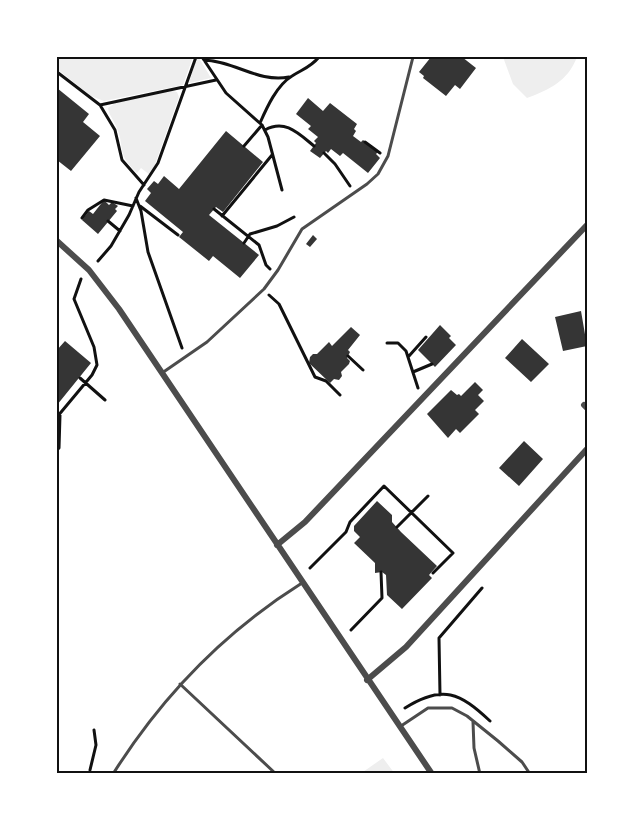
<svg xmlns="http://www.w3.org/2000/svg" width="644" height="831" viewBox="0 0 644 831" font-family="'Work Sans',sans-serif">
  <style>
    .green { fill: #eee }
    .building { fill: #353535 }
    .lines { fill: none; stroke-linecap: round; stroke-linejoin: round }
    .path { stroke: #111; stroke-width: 3 }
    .service { stroke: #4c4c4c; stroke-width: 3 }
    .minor { stroke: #4c4c4c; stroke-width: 6 }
    .neatline { fill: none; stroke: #111; stroke-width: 2 }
  </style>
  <rect width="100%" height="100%" fill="#fff"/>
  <path class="green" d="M 57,57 L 193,57 L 183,85 L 104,101 L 91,96 L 57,69 Z
    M 503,57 L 577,57 C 568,81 549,90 527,98 L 513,84 Z
    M 199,58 L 211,78 L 189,83 L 196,60 Z
    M 172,91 L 177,92 L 179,97 L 154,167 L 150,175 L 141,168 L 137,173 C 115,152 126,148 116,126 C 113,119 109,115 108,108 L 115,103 Z
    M 383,758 L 395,774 L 360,774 Z"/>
  <path class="building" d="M 431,57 L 462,57 L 476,68 L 460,89 L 455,85 L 446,96 L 423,78 L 424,76 L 419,72 Z
    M 57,88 L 89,114 L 83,122 L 100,136 L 71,171 L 57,160 Z
    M 308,98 L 323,111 L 330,103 L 357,124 L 354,129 L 356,131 L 353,136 L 361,142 L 363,140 L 378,152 L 376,154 L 380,158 L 368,173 L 343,153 L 340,156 L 331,149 L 328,153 L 326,151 L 320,158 L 310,151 L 316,143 L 314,141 L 318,137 L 308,129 L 311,126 L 296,114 Z
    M 226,131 L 263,162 L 223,212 L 216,207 L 209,215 L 259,255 L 240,278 L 213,256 L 209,261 L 179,237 L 183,232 L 145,201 L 151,193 L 147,189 L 154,181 L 158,184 L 164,176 L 179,189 Z
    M 104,200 L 109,205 L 112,202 L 118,206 L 115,209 L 117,211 L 98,234 L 82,220 L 89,211 L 93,214 Z
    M 313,235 L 317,239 L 310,247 L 306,244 Z
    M 581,311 L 587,346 L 563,351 L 555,317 Z
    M 440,325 L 451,336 L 449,338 L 456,345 L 435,367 L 418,350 Z
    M 351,327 L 360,335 L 348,350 L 350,352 L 347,358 L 350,361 L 349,364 L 341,372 L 342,376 L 339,380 L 334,379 L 330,383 L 309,363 L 310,357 L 313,354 L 317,354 L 329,342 L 332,346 Z
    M 522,339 L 549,364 L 531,382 L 505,358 Z
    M 65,341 L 91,363 L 57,405 L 57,350 Z
    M 475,382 L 483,390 L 478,395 L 484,401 L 475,410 L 479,414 L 460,433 L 456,429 L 448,438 L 427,414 L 451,390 L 457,395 L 459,394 L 461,396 Z
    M 524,441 L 543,459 L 519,486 L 499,468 Z
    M 377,501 L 392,515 L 392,522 L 401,532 L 437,566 L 429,575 L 432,578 L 402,609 L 387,595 L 386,575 L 382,572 L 375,573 L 375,563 L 354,543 L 360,537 L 354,531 L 354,526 Z"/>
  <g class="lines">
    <path class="path" d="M 202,57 L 226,93 L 262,125 L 268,137 L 282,190
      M 204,60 C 235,61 258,83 289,77
      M 57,72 L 100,105 L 115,130 L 122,160 L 144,185
      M 100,105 L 216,80
      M 260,123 C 267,107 277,85 292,76 C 303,69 311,67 319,57
      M 265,130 C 285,119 298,133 314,146
      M 365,142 L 380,153
      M 244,146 L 262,125
      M 324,153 L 335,164 L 350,186
      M 136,198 L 141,211 L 148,252 L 182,348
      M 140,206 L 178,235
      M 214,209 L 259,245 L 266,265 L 270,269
      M 222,216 L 272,155
      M 82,218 L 88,210 L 104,200 L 133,206
      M 108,221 L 120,231
      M 244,243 L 250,234 L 277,226 L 294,217
      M 98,261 L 111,246 L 129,215 L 139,192 L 158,163 L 196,57
      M 269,295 L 279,304 L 315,377 L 326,381 L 340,395
      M 387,343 L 398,343 L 406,351 L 418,388
      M 348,356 L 363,370
      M 409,356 L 426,337
      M 413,372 L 432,364
      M 80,378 L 105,400
      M 57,417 L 92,375 L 97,365 L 94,347 L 74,299 L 81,279
      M 57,450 L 59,448 L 60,415
      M 397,527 L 428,496
      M 310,568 L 346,532 L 350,522 L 384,486 L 453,553 L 433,573
      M 351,630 L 382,598 L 381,572
      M 440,695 L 439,638 L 482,588
      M 405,708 C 443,684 460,693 490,721
      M 90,770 L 96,745 L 94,730"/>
    <path class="service" d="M 162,373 L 207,342 L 264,289 L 278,270 L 302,229 L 367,184 L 378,174 L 388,156 L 413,57
      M 180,684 L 276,774
      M 473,722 L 474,748 L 480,774
      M 401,726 L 428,708 L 452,708 L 467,716 L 498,741 L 522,762 L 530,774
      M 113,774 C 162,696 224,632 302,583"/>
    <path class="minor" d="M 57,241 L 89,270 L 119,309 L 432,774
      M 584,405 L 587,408
      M 277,545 L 305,522 L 587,225
      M 367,680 L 406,647 L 587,449"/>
  </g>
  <rect width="644" height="831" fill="none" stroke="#ffffff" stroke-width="117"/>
  <rect x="58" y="58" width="528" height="714" class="neatline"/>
</svg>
